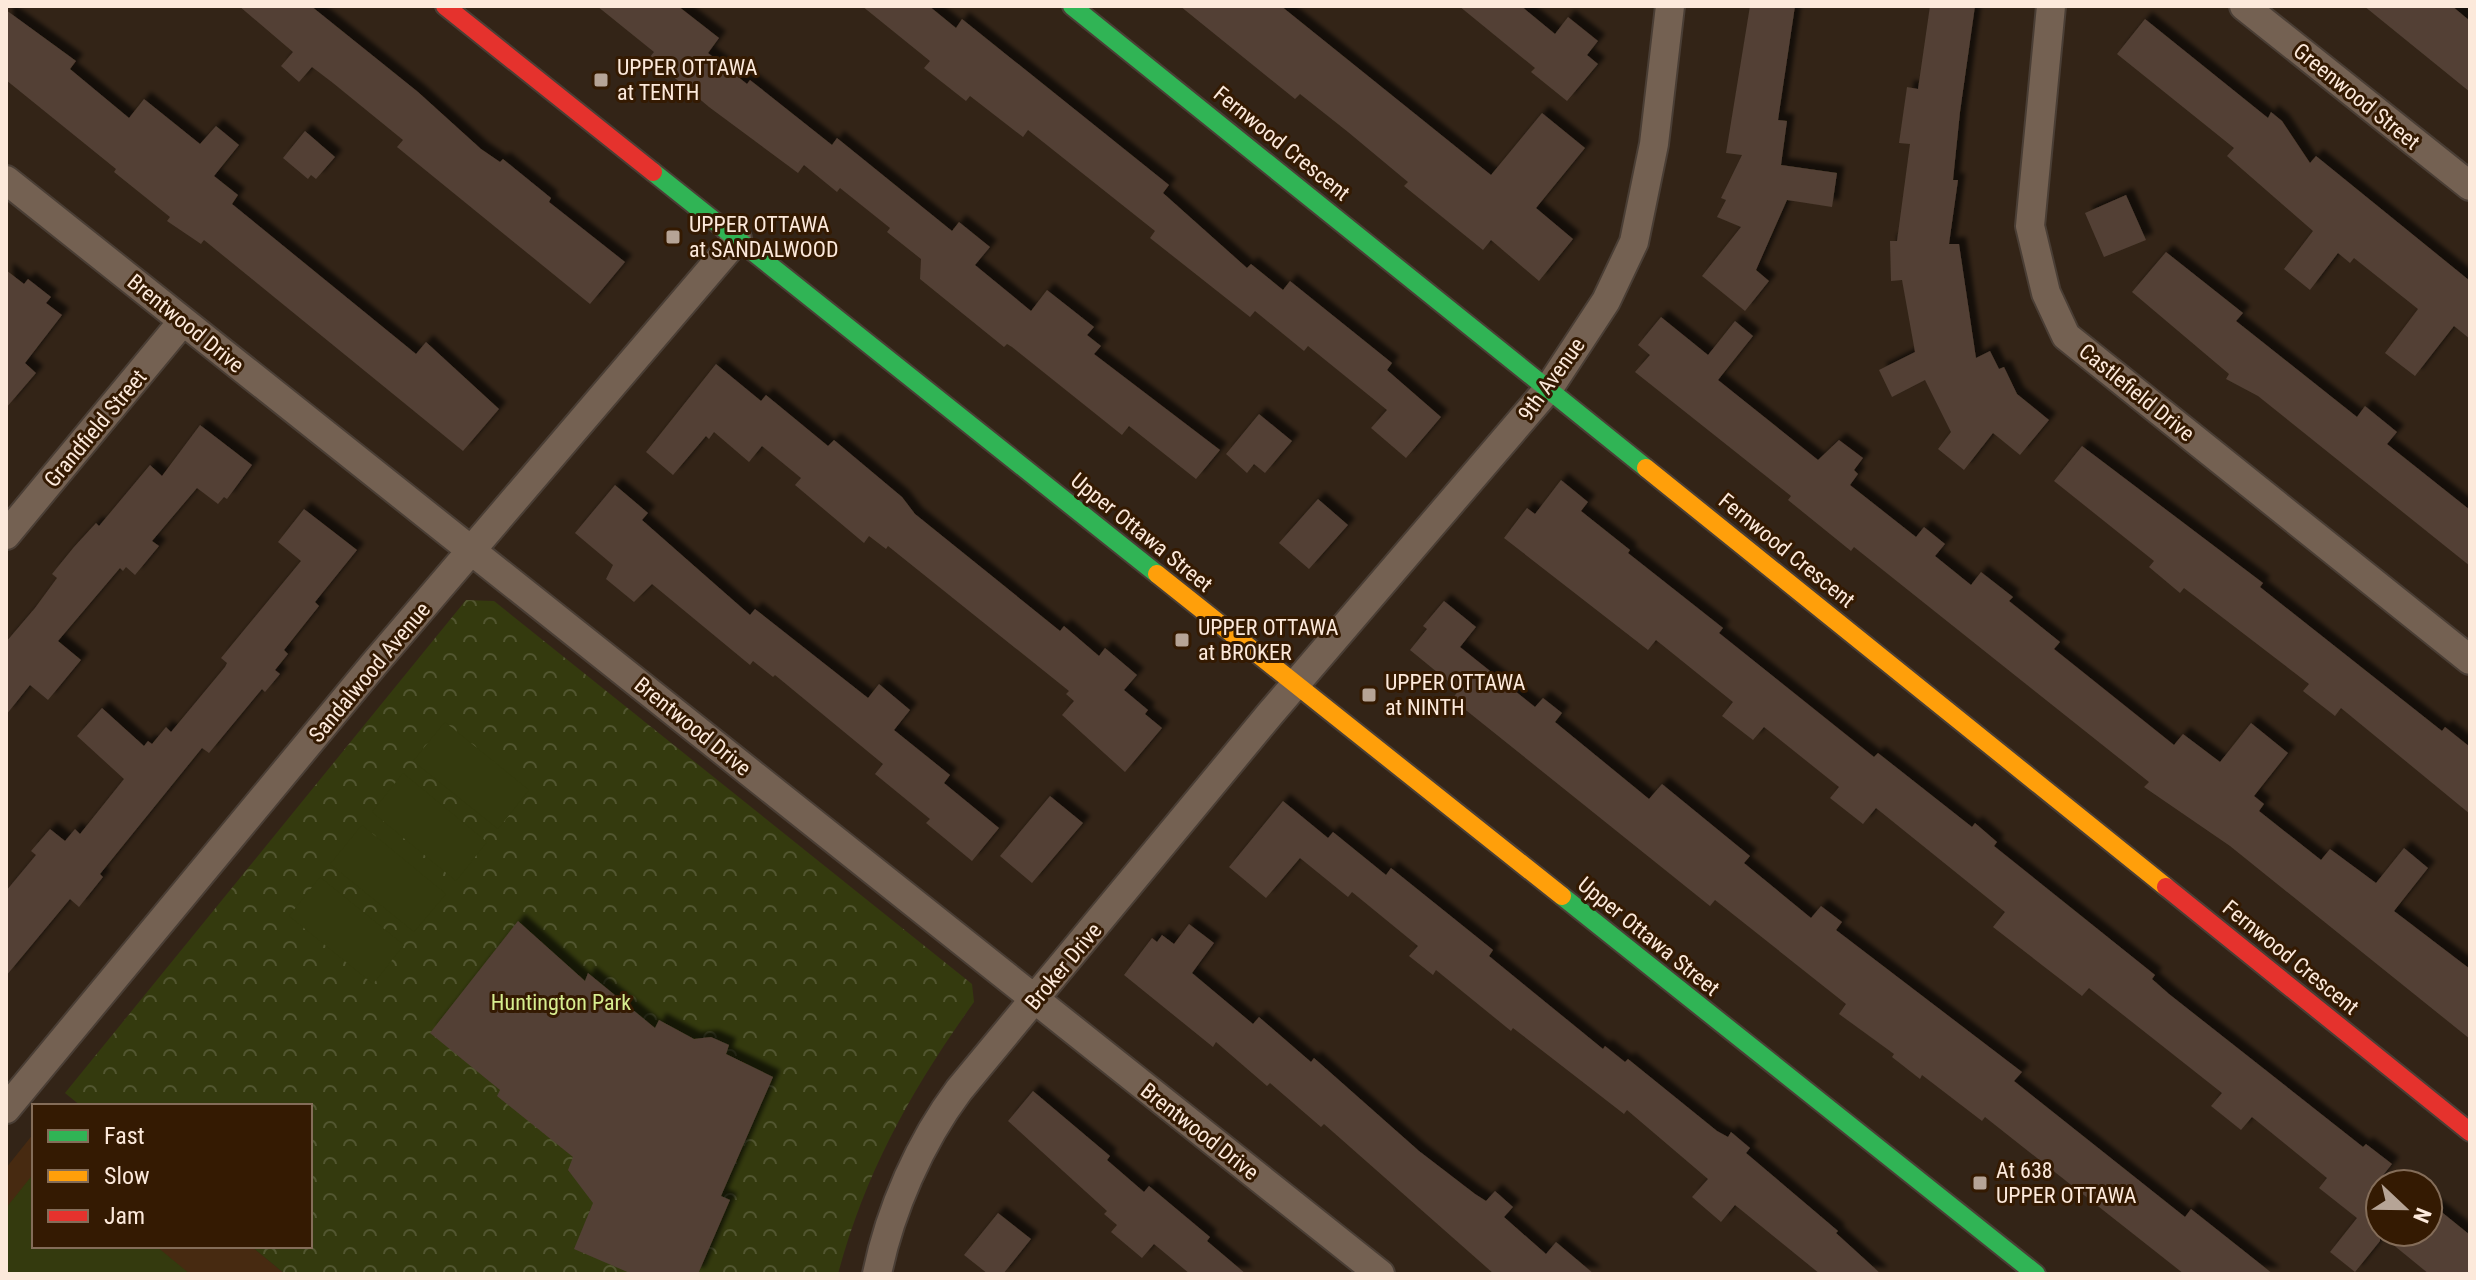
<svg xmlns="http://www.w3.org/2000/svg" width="2476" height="1280" viewBox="0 0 2476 1280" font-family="'Roboto Condensed',sans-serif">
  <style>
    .built { fill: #472a11 }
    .park { fill: url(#park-crowns) }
    .pitch { fill: #343a0e }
    .building { fill: #524035; filter: url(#shadow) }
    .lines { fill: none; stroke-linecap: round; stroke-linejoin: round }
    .street-casing { stroke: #4a3e35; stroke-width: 32 }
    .fast-casing { stroke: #4a3e35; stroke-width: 22 }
    .slow-casing { stroke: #4a3e35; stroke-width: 22 }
    .jam-casing { stroke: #4a3e35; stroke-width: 22 }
    .street { stroke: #746152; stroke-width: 28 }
    .fast { stroke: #30b455; stroke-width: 18 }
    .slow { stroke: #ff9f0a; stroke-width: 18 }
    .jam { stroke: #e5322d; stroke-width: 18 }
    .poi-dot { fill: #b6a496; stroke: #341a02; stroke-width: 3 }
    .labels { text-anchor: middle; stroke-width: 6; stroke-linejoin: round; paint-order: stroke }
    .poi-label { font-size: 22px; fill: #fce9db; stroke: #341a02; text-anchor: start }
    .street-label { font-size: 22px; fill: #fce9db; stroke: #341a02 }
    .park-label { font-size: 22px; fill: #d7ee8f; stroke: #341a02 }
  </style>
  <defs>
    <pattern id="park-crowns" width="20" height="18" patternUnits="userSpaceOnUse" patternTransform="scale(2)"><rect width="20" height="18" fill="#343a0e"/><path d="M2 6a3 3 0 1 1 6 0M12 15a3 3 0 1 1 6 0" fill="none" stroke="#525630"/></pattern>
    <filter id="shadow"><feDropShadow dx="7" dy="-7" stdDeviation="2" flood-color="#0009"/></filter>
  </defs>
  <rect width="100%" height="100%" fill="#332417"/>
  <path class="built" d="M 34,1133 L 34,1246 L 251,1246 L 285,1274 L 6,1274 L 6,1168 Z"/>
  <path class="park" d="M 466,600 L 494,601 L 972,984 L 974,1002 C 912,1089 866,1170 838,1274 L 285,1274 L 251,1246 L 310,1246 L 310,1106 L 81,1106 L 65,1093 Z"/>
  <path class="pitch" d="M 445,722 L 529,790 L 498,829 L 413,761 Z
    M 403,773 L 487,842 L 456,881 L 372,812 Z
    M 362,825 L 446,894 L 414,932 L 330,864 Z
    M 320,877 L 404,945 L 373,984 L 289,916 Z
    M 34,1173 L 34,1246 L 156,1246 L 190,1274 L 6,1274 L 6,1208 Z"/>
  <path class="building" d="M 239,6 L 311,6 L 418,92 L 481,149 L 500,162 L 503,159 L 551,198 L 549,202 L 625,262 L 590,304 L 397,147 L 403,140 L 333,83 L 312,67 L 299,82 L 281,66 L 293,52 Z
    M 597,6 L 678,6 L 719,38 L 708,53 L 747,84 L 750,80 L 832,145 L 837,138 L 952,231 L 959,222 L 990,247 L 975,265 L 1031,311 L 1047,290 L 1094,327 L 1087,335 L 1101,346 L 1094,354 L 1220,450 L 1196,479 L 1129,426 L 1122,435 L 1012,347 L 1007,344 L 1004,347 L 920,279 L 921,259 L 887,232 L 890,228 L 840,188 L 837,192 L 804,165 L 798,173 L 709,107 L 650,57 L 654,52 Z
    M 862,6 L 929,6 L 956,28 L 962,19 L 1169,185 L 1163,193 L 1247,268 L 1251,264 L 1283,290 L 1290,281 L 1392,363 L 1387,370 L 1441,417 L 1406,458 L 1371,428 L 1387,410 L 1308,346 L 1304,351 L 1255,311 L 1250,317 L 1150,238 L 1155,231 L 1028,130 L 1023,137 L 970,96 L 966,101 L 924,68 L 930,61 Z
    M 1180,6 L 1281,6 L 1491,175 L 1542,113 L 1585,148 L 1536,208 L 1573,239 L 1539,281 L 1491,240 L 1483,250 L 1404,186 L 1408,182 L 1348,132 L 1300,94 L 1295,99 Z
    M 1459,6 L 1521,6 L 1555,34 L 1568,17 L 1598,41 L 1587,55 L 1598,64 L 1567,101 L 1531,72 L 1535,68 Z
    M 1750,6 L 1795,6 L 1778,120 L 1787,121 L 1781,165 L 1837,173 L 1832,207 L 1787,200 L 1756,270 L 1769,281 L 1745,311 L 1702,276 L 1741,227 L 1717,217 L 1726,200 L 1721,198 L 1742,155 L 1726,153 Z
    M 1930,6 L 1975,6 L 1960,112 L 1953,180 L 1958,180 L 1949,244 L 1959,244 L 1976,358 L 1990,351 L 1999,369 L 2004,367 L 2017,394 L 2049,420 L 2020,455 L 1993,433 L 1964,470 L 1938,449 L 1951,432 L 1925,380 L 1892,397 L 1879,370 L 1915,352 L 1902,280 L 1891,281 L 1890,241 L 1897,241 L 1910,144 L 1899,143 L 1907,87 L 1918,89 Z
    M 2364,6 L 2452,6 L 2470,21 L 2470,92 Z
    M 6,10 L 76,61 L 70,69 L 129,118 L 144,99 L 200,144 L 216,126 L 239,145 L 214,176 L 238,195 L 232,204 L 416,354 L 426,342 L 499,409 L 463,451 L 204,240 L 201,244 L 167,221 L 170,217 L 114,172 L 116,169 L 6,80 Z
    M 2145,19 L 2268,118 L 2271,112 L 2282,121 L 2310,163 L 2316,156 L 2470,281 L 2470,339 L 2454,326 L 2415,376 L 2385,353 L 2418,309 L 2354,258 L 2350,263 L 2338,253 L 2310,290 L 2284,269 L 2313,231 L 2227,156 L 2234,148 L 2117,54 Z
    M 305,131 L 335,157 L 316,179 L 311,175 L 308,179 L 283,158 Z
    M 2126,195 L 2146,240 L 2104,257 L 2085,213 Z
    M 2166,252 L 2243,313 L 2236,321 L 2357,417 L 2365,406 L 2397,432 L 2387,444 L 2470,510 L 2470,566 L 2258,396 L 2226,379 L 2229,374 L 2132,292 Z
    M 6,270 L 24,284 L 28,279 L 51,297 L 46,303 L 62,315 L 25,363 L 36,373 L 6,408 Z
    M 1661,317 L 1708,355 L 1735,321 L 1753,336 L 1718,380 L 1818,460 L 1839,440 L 1863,458 L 1854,470 L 1858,474 L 1850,485 L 1916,537 L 1924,527 L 1945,544 L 1935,556 L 1971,585 L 1981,572 L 2013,597 L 2009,601 L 2060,642 L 2054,649 L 2174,745 L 2183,734 L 2220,762 L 2251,723 L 2288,753 L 2254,796 L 2264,804 L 2259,811 L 2321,860 L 2330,849 L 2376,883 L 2404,848 L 2428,868 L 2394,911 L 2470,969 L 2470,1039 L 2230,846 L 2144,787 L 2149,782 L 1854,547 L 1851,551 L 1788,500 L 1791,496 L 1635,372 L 1650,355 L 1638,345 Z
    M 716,364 L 761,401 L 766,395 L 828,446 L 834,440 L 902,497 L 915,514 L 1060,631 L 1064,626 L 1099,656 L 1105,648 L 1137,675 L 1124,690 L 1148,710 L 1145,714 L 1162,728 L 1125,772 L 1062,715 L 1074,701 L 1066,694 L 1069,691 L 888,546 L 886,549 L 869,536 L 864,543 L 795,485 L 801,478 L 762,446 L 749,462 L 714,432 L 709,439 L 706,436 L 673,475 L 646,452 Z
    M 1259,414 L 1292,441 L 1265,473 L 1254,464 L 1247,473 L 1226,454 Z
    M 200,425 L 252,465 L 227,499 L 224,497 L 218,504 L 197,488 L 152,541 L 159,546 L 135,575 L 126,567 L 123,571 L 120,568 L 58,641 L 81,660 L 48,700 L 30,685 L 6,715 L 6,642 L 35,608 L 57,578 L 52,574 L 74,547 L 96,523 L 99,526 L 150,465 L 162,476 Z
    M 2082,446 L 2263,583 L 2260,587 L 2442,731 L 2445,727 L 2470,747 L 2470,814 L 2341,708 L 2335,716 L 2303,691 L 2309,684 L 2184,588 L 2180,593 L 2149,567 L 2154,561 L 2054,481 Z
    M 1561,480 L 1588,502 L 1581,511 L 1630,550 L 1628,553 L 1723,628 L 1719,633 L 1874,757 L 1878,753 L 1972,827 L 1975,823 L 1997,842 L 1994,846 L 2155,975 L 2152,979 L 2169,994 L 2363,1147 L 2366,1144 L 2392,1164 L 2380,1179 L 2380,1232 L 2428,1232 L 2428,1201 L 2470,1235 L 2470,1274 L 2429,1274 L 2380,1234 L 2380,1241 L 2355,1272 L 2330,1252 L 2357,1218 L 2319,1188 L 2327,1178 L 2252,1117 L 2241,1130 L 2211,1106 L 2222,1093 L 2089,988 L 2082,996 L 1993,927 L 2005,912 L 1969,883 L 1876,808 L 1863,824 L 1830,798 L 1839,787 L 1764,727 L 1753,740 L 1722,716 L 1733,702 L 1656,640 L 1648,650 L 1504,538 L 1527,508 L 1535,514 Z
    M 615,485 L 648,513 L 642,520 L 750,615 L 755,609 L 868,698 L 879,684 L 910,710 L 894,730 L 950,775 L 944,783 L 999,828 L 972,861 L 926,823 L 930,819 L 875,774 L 883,764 L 775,675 L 773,677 L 753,661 L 750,665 L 652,584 L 634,602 L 606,579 L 613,565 L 575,533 Z
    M 1318,499 L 1348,525 L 1309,569 L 1279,543 Z
    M 304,509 L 357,550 L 315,602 L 319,606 L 284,650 L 288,654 L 275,670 L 280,674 L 265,692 L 262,689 L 209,753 L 202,748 L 100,874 L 103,877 L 79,907 L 70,899 L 6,976 L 6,891 L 36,855 L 31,851 L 50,829 L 65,841 L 75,829 L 80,834 L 124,779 L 77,736 L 102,708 L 144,746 L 148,741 L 152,744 L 166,727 L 171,732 L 225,667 L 227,663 L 221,658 L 301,561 L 278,542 Z
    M 1444,601 L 1476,627 L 1460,647 L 1535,707 L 1543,698 L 1562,713 L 1555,722 L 1649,799 L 1662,784 L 1750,856 L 1744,863 L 1811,918 L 1821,906 L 1842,922 L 1836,930 L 2022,1072 L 2014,1081 L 2185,1217 L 2191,1209 L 2273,1274 L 2184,1274 L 1985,1117 L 1982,1121 L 1922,1075 L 1920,1079 L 1892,1057 L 1894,1054 L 1839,1014 L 1846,1004 L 1715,900 L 1710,906 L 1452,699 L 1459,690 L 1410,650 L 1427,629 L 1423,626 Z
    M 1050,796 L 1083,823 L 1032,883 L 1000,856 Z
    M 1283,801 L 1328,838 L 1333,832 L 1386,875 L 1391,868 L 1493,950 L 1489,956 L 1603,1049 L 1605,1046 L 1625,1062 L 1628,1059 L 1717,1131 L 1728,1137 L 1731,1132 L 1750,1148 L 1746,1153 L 1838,1231 L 1836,1233 L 1881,1274 L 1820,1274 L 1735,1205 L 1721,1222 L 1692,1197 L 1708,1179 L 1627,1110 L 1624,1114 L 1513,1028 L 1511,1031 L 1436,970 L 1433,975 L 1409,956 L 1418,946 L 1352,892 L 1348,897 L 1300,858 L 1266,898 L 1229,867 Z
    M 518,921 L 585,981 L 588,973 L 655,1028 L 659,1020 L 694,1039 L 711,1037 L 729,1045 L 726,1054 L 773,1077 L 721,1196 L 730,1200 L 698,1274 L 632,1274 L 574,1249 L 593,1203 L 568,1170 L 573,1157 L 497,1096 L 500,1090 L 430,1033 Z
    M 1189,924 L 1214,943 L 1192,973 L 1253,1024 L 1259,1017 L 1311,1062 L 1314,1058 L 1419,1151 L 1475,1194 L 1486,1201 L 1495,1191 L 1513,1207 L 1504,1217 L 1546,1254 L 1556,1242 L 1594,1274 L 1494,1274 L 1324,1124 L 1321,1127 L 1270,1083 L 1267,1086 L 1216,1042 L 1213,1047 L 1124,975 L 1152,938 L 1157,942 L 1162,935 L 1174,944 Z
    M 1033,1091 L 1110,1156 L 1107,1160 L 1144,1192 L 1149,1186 L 1210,1237 L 1207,1241 L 1246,1274 L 1190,1274 L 1154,1244 L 1142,1258 L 1111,1232 L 1117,1225 L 1104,1214 L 1107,1211 L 1008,1121 Z
    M 998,1213 L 1031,1239 L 1003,1274 L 988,1274 L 964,1255 Z"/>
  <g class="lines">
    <g class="street-casing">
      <path id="street" d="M 2051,6 L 2030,226 L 2046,293 L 2066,336 L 2470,660
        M 2244,6 L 2470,186
        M 6,180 L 1380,1274
        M 6,535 L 183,321
        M 6,1109 L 375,663 L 737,239
        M 877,1274 C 890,1210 920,1142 959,1090 L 1270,714 L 1549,388 L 1606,301 L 1634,242 L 1654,144 L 1670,6"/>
    </g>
    <g class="fast-casing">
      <path id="fast" d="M 1072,6 L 1646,468
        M 653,172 L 1157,574
        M 1562,896 L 2036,1274"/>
    </g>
    <g class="slow-casing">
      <path id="slow" d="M 1646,468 L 2166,887
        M 1157,574 L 1562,896"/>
    </g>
    <g class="jam-casing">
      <path id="jam" d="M 445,6 L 653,172
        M 2166,887 L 2470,1132"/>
    </g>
    <use href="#street" class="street"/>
    <use href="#fast" class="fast"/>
    <use href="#slow" class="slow"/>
    <use href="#jam" class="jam"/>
  </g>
  <g class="poi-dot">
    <rect x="593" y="72" width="16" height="16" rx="4"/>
    <rect x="665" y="229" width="16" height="16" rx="4"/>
    <rect x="1174" y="632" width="16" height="16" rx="4"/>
    <rect x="1361" y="687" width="16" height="16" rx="4"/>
    <rect x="1972" y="1175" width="16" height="16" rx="4"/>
  </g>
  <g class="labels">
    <g class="poi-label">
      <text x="617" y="75">UPPER OTTAWA<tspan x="617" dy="25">at TENTH</tspan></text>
      <text x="689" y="232">UPPER OTTAWA<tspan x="689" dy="25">at SANDALWOOD</tspan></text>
      <text x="1198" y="635">UPPER OTTAWA<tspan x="1198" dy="25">at BROKER</tspan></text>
      <text x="1385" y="690">UPPER OTTAWA<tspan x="1385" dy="25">at NINTH</tspan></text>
      <text x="1996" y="1178">At 638<tspan x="1996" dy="25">UPPER OTTAWA</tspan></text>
    </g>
    <g class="street-label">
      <text transform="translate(2357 96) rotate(39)" y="8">Greenwood Street</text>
      <text transform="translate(1282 143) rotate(39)" y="8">Fernwood Crescent</text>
      <text transform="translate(186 323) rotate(39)" y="8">Brentwood Drive</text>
      <text transform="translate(1551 379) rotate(-54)" y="8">9th Avenue</text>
      <text transform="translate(2137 392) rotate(39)" y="8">Castlefield Drive</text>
      <text transform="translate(95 428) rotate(-50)" y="8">Grandfield Street</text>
      <text transform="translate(1142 532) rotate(39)" y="8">Upper Ottawa Street</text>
      <text transform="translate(1787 550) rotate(39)" y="8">Fernwood Crescent</text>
      <text transform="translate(369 672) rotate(-50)" y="8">Sandalwood Avenue</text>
      <text transform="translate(693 726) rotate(39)" y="8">Brentwood Drive</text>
      <text transform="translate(1649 936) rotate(39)" y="8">Upper Ottawa Street</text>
      <text transform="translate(2291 957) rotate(39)" y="8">Fernwood Crescent</text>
      <text transform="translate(1063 966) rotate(-50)" y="8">Broker Drive</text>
      <text transform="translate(1200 1131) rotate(38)" y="8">Brentwood Drive</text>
    </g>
    <g class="park-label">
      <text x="561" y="1010">Huntington Park</text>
    </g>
  </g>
  <rect width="2476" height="1280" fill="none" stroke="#fce9db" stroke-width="16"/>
  <rect x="32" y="1104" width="280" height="144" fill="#341a02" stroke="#846d59" stroke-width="2"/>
  <rect x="48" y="1130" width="40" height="12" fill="#30b455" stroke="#846d59" stroke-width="2"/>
  <text x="104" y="1144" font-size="24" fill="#fce9db">Fast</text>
  <rect x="48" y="1170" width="40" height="12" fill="#ff9f0a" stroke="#846d59" stroke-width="2"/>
  <text x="104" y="1184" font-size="24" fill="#fce9db">Slow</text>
  <rect x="48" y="1210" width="40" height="12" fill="#e5322d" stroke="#846d59" stroke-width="2"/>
  <text x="104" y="1224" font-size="24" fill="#fce9db">Jam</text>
  <g transform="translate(2404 1208) rotate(112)"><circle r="38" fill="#341a02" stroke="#846d59" stroke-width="2"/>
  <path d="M0-6L14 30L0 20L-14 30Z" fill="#b6a496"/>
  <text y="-12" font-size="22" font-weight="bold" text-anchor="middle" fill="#fce9db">N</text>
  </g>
</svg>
